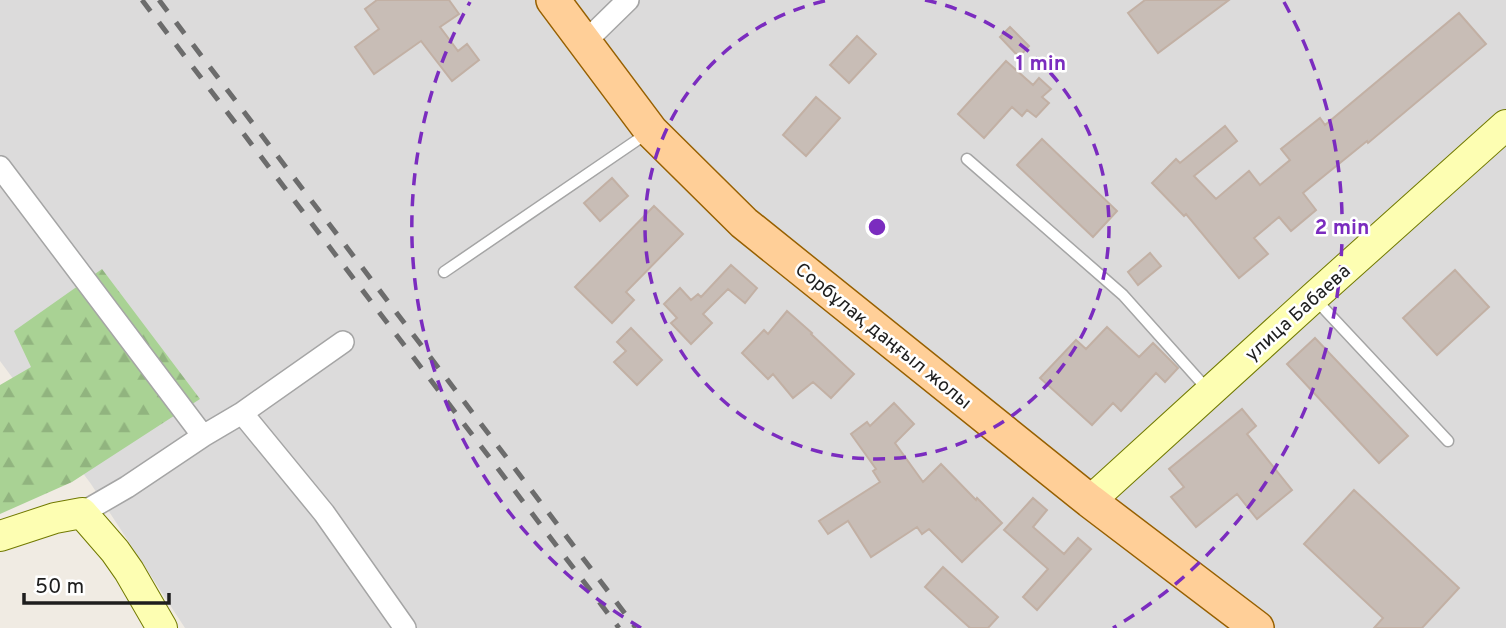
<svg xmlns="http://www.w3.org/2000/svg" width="1506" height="628" viewBox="0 0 1506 628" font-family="Overpass,sans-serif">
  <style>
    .residential { fill: #dcdbdb }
    .forest { fill: url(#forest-firs) }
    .building { fill: #c8bdb6; stroke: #c2b0a4; stroke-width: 2 }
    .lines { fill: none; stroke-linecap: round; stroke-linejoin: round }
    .lane-casing { stroke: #a5a5a5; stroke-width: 13 }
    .street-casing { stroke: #a5a5a5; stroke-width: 24 }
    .secondary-casing { stroke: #717900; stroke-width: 32 }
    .primary-casing { stroke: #976000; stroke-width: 36 }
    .lane { stroke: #fff; stroke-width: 10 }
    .street { stroke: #fff; stroke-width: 21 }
    .secondary { stroke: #fdfeb2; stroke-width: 30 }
    .primary { stroke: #ffcf98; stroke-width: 33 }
    .rail { stroke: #6c6c6c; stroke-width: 5; stroke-dasharray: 14 14; stroke-linecap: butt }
    .ring { fill: none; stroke: #7b2cbf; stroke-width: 3.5; stroke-dasharray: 12 9 }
    .labels { text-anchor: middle; stroke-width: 5; stroke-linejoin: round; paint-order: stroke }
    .street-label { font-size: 19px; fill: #1e1e1e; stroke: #fff }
    .centre { fill: #7b2cbf; stroke: #fff; stroke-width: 3.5 }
    .ring-label { font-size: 21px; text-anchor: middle; font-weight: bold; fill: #7b2cbf; stroke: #fff; stroke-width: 5; stroke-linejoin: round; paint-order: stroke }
  </style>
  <defs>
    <pattern id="forest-firs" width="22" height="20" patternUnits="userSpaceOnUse" patternTransform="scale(1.75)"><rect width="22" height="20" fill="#a9d294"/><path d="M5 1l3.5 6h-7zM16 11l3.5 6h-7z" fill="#91b47f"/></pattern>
  </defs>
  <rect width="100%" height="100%" fill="#f0ebe3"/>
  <path class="residential" d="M 0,0 L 1506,0 L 1506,628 L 185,628 L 91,484 L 0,361 Z"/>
  <path class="forest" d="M 102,269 L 200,399 L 72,482 L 0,514 L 0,385 L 31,367 L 14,331 Z"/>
  <path class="building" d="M 377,0 L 449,0 L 459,14 L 440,27 L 458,51 L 467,44 L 479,60 L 452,81 L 421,41 L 374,74 L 355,47 L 379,29 L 365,9 Z
    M 1145,0 L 1229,0 L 1158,53 L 1128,13 Z
    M 1459,13 L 1486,44 L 1368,143 L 1367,141 L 1303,193 L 1316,210 L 1291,231 L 1279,217 L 1254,238 L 1268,254 L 1239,278 L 1186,214 L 1184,216 L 1152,183 L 1176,159 L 1180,163 L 1225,126 L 1237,141 L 1194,176 L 1216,199 L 1249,171 L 1260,185 L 1290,160 L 1281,149 L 1320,118 L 1325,125 Z
    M 1010,27 L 1029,46 L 1019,57 L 1000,37 Z
    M 857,36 L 876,54 L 849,83 L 830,65 Z
    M 1006,61 L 1033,85 L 1039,78 L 1051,89 L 1042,97 L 1049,103 L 1036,117 L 1027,110 L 1022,116 L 1012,107 L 984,138 L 958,114 Z
    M 816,97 L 840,118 L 806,156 L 783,135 Z
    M 1042,139 L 1117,211 L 1093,237 L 1017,165 Z
    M 612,178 L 628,196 L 600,221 L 584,203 Z
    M 654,206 L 683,234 L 626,292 L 634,300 L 612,323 L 575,287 Z
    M 1150,253 L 1161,266 L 1138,285 L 1128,272 Z
    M 731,265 L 757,288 L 745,303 L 728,289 L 703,314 L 712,323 L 691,344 L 671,323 L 677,318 L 664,304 L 680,288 L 691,300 L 698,294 L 701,297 Z
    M 1455,270 L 1489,307 L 1437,355 L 1403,318 Z
    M 787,311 L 812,333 L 811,334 L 854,374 L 831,398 L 813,382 L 793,398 L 773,374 L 768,379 L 742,353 L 764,330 L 768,334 Z
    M 1107,327 L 1139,357 L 1153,343 L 1178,368 L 1165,382 L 1156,373 L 1121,411 L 1113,403 L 1092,425 L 1040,378 L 1076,340 L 1086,349 Z
    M 631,328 L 662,360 L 637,385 L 614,362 L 626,351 L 617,342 Z
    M 1315,338 L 1408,436 L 1379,463 L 1287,364 Z
    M 894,403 L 914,424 L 895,443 L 923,482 L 941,464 L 976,500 L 977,498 L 1002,523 L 962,562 L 929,529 L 922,534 L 917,527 L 871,557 L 848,521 L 828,534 L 819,521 L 880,482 L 873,471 L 876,469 L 851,434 L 867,422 L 870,426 Z
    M 1242,409 L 1256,426 L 1247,434 L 1292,490 L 1257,519 L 1237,494 L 1196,527 L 1171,497 L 1184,487 L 1169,469 Z
    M 1354,490 L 1459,588 L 1422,628 L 1374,628 L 1383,618 L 1304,544 Z
    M 1033,498 L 1047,510 L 1033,527 L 1064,554 L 1078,538 L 1091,549 L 1037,610 L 1023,597 L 1048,569 L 1004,530 Z
    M 943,567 L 998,617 L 988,628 L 970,628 L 925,587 Z"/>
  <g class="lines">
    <g class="lane-casing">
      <path id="lane" d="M 967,159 L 1123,295 L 1208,390
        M 444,272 L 649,132
        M 1315,299 L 1448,441"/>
    </g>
    <g class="street-casing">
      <path id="street" d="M 585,42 L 628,0
        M 0,167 L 203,436
        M 242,413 L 324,513 L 405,628
        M 82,513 L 127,487 L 203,436 L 242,413 L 343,342"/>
    </g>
    <g class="secondary-casing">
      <path id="secondary" d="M 1090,501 L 1314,297 L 1506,125
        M 0,536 L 55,518 L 82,513 L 115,551 L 129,571 L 162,628"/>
    </g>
    <g class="primary-casing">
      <path id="primary" d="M 553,0 L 651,131 L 744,223 L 1090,501 L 1257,628"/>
    </g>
    <use href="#lane" class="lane"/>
    <use href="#street" class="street"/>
    <use href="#secondary" class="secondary"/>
    <use href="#primary" class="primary"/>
    <path class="rail" d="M 142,0 L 619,628
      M 159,0 L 636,628"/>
  </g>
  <g class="ring">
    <path d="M925 0A232 232 0 1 1 829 0"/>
    <path d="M641 628A465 465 0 0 1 470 2M1284 2A465 465 0 0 1 1113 628"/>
  </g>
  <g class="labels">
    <g class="street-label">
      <text transform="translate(1297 312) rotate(-42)" y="7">улица Бабаева</text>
      <text transform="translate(884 335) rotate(39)" y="7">Сорбұлақ даңғыл жолы</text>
    </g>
  </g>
  <circle cx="877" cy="227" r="10" class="centre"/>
  <g class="ring-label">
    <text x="1041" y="70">1 min</text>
    <text x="1342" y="234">2 min</text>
  </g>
  <path d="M24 593v10h145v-10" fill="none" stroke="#1e1e1e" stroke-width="3.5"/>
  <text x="35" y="593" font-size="21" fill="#1e1e1e" stroke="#ffffff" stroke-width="5" paint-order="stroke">50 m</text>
</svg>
